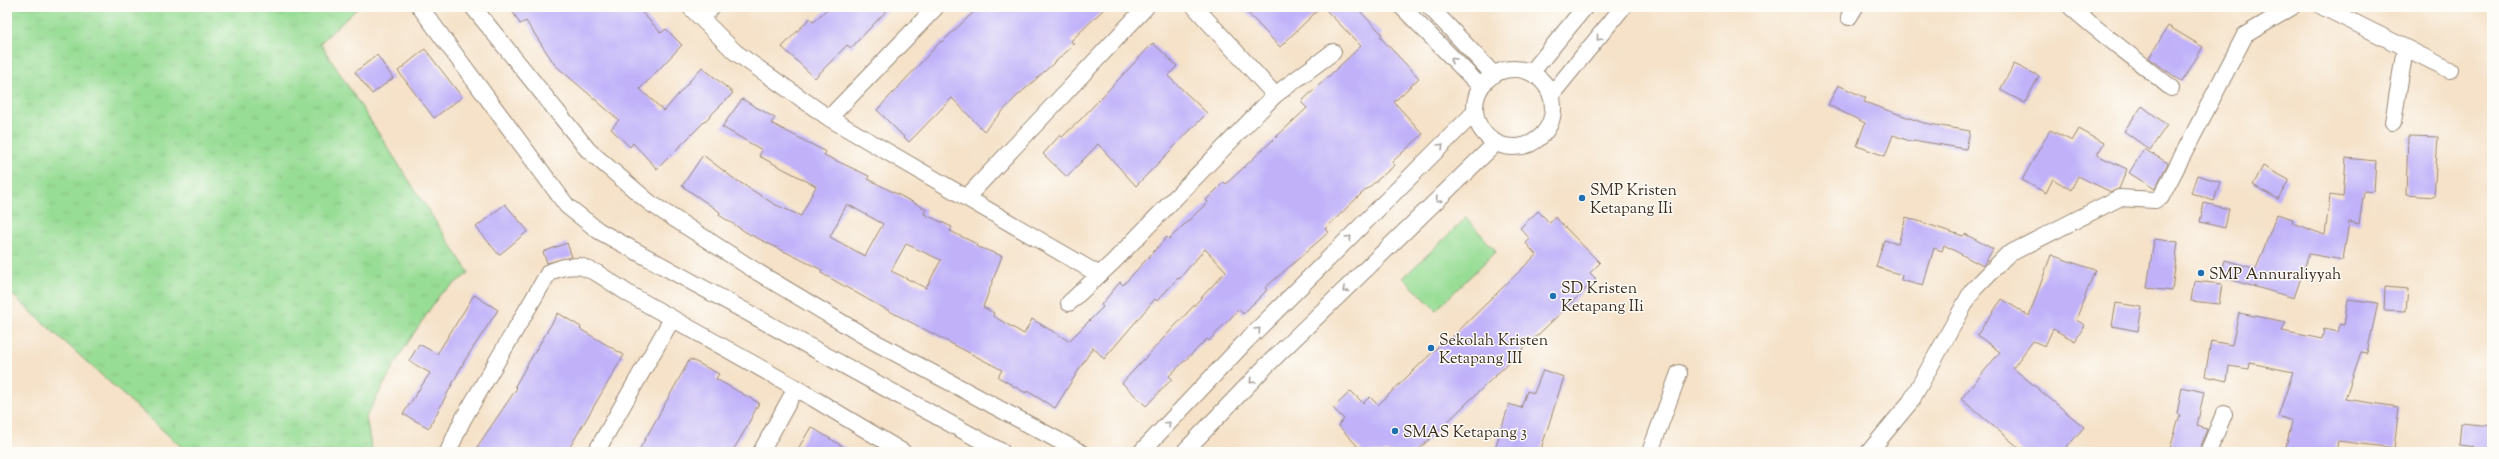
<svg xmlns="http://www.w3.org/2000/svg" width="2499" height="459" viewBox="0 0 2499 459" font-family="'Sorts Mill Goudy',serif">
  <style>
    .grass { fill: url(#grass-tufts); stroke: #6a845a }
    .green { fill: #98dd95; stroke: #6a845a }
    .building { fill: #c0b1f9; fill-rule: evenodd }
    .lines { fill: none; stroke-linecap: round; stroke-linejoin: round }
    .minor-casing { stroke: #988674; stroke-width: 18 }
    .minor { stroke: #fff; stroke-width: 16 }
    .oneway { stroke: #a79f9a }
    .poi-dot { fill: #1f6fb2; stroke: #fdfcf7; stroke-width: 1.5 }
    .labels { text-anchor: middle; stroke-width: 3; stroke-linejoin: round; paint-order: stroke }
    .poi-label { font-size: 16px; fill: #3b2a1e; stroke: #fdfcf7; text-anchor: start }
  </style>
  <defs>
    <pattern id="grass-tufts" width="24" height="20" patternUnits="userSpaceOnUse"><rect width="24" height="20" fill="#98dd95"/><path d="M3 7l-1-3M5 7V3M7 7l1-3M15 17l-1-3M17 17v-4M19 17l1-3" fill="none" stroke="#84be80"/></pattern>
  </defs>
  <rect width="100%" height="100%" fill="#fdfcf7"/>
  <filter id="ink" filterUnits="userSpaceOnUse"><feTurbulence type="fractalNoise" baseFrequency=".025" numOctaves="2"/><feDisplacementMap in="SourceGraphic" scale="8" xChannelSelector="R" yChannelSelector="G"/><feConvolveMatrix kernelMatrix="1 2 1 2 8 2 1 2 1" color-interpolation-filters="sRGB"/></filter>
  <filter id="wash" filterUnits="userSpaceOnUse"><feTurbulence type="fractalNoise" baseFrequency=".012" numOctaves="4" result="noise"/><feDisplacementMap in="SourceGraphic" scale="16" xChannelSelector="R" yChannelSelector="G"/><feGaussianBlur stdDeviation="0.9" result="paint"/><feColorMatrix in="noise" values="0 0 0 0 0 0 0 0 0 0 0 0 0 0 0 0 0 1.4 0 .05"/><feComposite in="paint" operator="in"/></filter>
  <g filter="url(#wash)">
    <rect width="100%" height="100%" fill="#f5e2c9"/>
    <path class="grass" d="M 7,7 L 359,7 L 320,43 L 469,273 L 440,294 L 401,353 L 366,417 L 372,452 L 187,452 L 7,290 Z"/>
    <path class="green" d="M 1466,218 L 1496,251 L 1436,310 L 1403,278 Z"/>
    <g id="blocks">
      <path class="building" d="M 510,7 L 637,7 L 661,33 L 666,29 L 682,45 L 640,89 L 664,111 L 702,67 L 733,93 L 657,169 L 633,143 L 630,147 L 611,129 L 619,120 L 555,65 L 526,21 L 520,24 Z
        M 829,7 L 890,7 L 851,48 L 847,45 L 815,78 L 782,47 L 810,18 L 814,22 Z
        M 979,7 L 1106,7 L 1071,41 L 1074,45 L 1015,98 L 984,131 L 952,98 L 909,142 L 877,110 L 941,41 L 942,42 Z
        M 1242,7 L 1321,7 L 1280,47 Z
        M 1323,7 L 1356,7 L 1382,34 L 1380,37 L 1419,78 L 1394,102 L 1423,134 L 1392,162 L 1395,165 L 1360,195 L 1325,229 L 1329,232 L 1265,288 L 1267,290 L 1243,314 L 1239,309 L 1209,341 L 1207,339 L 1169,376 L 1172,379 L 1146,406 L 1122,383 L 1226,271 L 1205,249 L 1179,279 L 1178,278 L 1157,301 L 1155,299 L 1104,359 L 1093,347 L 1055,408 L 1027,391 L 1026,393 L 998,377 L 1002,370 L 876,304 L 821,273 L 822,270 L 749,234 L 719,215 L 720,212 L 682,186 L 703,155 L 733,178 L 774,204 L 801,216 L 816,186 L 759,156 L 762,150 L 722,127 L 742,99 L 775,118 L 771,123 L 826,152 L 824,155 L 869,176 L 868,179 L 926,209 L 924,214 L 952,227 L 950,231 L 977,244 L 976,246 L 1002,256 L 983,307 L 994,313 L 993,316 L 1024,334 L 1032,319 L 1069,341 L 1103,307 L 1101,305 L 1120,282 L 1123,285 L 1167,237 L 1169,239 L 1208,202 L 1206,200 L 1224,182 L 1226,184 L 1307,108 L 1301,102 L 1361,46 ZM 847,204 L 883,224 L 865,256 L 830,237 ZM 906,244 L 941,260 L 926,288 L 891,271 Z
        M 2168,26 L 2203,47 L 2182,82 L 2149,58 Z
        M 1153,43 L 1177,66 L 1168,76 L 1207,113 L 1136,186 L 1098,144 L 1067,177 L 1043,154 L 1060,135 L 1062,137 L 1081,119 Z
        M 425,49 L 462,97 L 434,118 L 398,71 Z
        M 377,55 L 393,78 L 372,94 L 355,72 Z
        M 2014,64 L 2039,76 L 2025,103 L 2000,90 Z
        M 1838,85 L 1866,98 L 1864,102 L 1924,123 L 1970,131 L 1966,149 L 1913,140 L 1912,142 L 1893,135 L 1885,156 L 1857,146 L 1865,123 L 1828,105 Z
        M 2142,106 L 2167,125 L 2150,150 L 2124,131 Z
        M 2079,129 L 2104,143 L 2097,155 L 2127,169 L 2119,189 L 2111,192 L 2078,176 L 2071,190 L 2053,179 L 2046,193 L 2022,180 L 2050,130 L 2072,141 Z
        M 2408,136 L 2438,137 L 2434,197 L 2406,195 Z
        M 2144,149 L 2168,163 L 2155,189 L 2129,173 Z
        M 2346,158 L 2376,161 L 2374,192 L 2364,191 L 2359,224 L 2349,222 L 2343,260 L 2309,254 L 2294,298 L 2221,277 L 2225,260 L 2256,269 L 2277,214 L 2293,219 L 2292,223 L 2325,235 L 2330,195 L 2343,197 Z
        M 2263,166 L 2289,180 L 2278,199 L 2253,185 Z
        M 2197,175 L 2220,182 L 2214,201 L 2191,193 Z
        M 2204,203 L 2229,209 L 2225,228 L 2200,222 Z
        M 505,204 L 528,231 L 499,255 L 476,227 Z
        M 1538,211 L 1550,223 L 1555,217 L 1600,263 L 1590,273 L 1596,279 L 1416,452 L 1363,452 L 1338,425 L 1344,419 L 1333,408 L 1351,391 L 1363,403 L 1370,397 L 1378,405 L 1443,342 L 1445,344 L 1536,255 L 1526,243 L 1530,239 L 1520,228 Z
        M 1906,217 L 1963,236 L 1965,234 L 1993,249 L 1983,266 L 1944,245 L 1942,251 L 1934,248 L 1923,286 L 1901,280 L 1902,275 L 1876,267 L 1884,240 L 1898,244 Z
        M 2154,239 L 2178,242 L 2172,291 L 2147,288 Z
        M 567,243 L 572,257 L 547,263 L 543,252 Z
        M 2051,255 L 2095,270 L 2076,320 L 2085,325 L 2075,341 L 2053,329 L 2045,346 L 2033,341 L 2013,368 L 2084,427 L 2063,452 L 2024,452 L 1961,399 L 2000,352 L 1977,335 L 2002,299 L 2029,316 Z
        M 2194,281 L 2222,284 L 2219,304 L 2191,301 Z
        M 2385,287 L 2408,289 L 2406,311 L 2384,310 Z
        M 474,295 L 498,310 L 465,360 L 429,428 L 403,414 L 430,373 L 409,361 L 419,344 L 437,354 Z
        M 2348,299 L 2378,303 L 2367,353 L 2361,352 L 2345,399 L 2399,407 L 2394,448 L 2338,441 L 2336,452 L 2285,452 L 2292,421 L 2278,416 L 2293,372 L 2250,363 L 2249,369 L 2229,366 L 2227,381 L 2205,376 L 2211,341 L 2232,345 L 2239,313 L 2286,322 L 2282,331 L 2322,339 L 2324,329 L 2338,332 L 2340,324 L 2344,325 Z
        M 2116,303 L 2142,307 L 2138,331 L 2112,326 Z
        M 558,313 L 581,327 L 580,329 L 624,355 L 567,452 L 485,452 L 477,447 L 517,388 L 515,386 L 527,365 Z
        M 690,359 L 719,374 L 716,379 L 759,403 L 744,432 L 732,452 L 638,452 Z
        M 1543,370 L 1564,377 L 1540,452 L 1494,452 L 1509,404 L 1521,408 L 1527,391 L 1534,393 Z
        M 2182,387 L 2204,392 L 2197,426 L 2207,429 L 2199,452 L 2169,452 L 2180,415 L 2177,414 Z
        M 2461,423 L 2492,426 L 2492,449 L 2459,445 Z
        M 811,427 L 852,452 L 796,452 Z"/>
    </g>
  </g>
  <g filter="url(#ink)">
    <use href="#blocks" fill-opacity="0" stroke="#988674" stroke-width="1"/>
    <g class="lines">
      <g class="minor-casing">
        <path id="minor" d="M 420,7 L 567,206 L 599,231 L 1002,452
          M 473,7 L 588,150 L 650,203 L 759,273 L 871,340 L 1080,452
          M 690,7 L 735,52 L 829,118 L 1098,274
          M 1195,7 L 1275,95
          M 1402,7 L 1481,87
          M 1430,7 L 1494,75
          M 2071,7 C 2103,36 2138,60 2171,88
          M 2323,7 L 2450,70
          M 1849,17 L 1855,7
          M 701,18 L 712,7
          M1475 108a39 39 0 1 1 78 0a39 39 0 1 1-78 0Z
          M 1531,73 L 1585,7
          M 1551,95 L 1623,7
          M 829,118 L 936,7
          M 2393,122 L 2405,49
          M 966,198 L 1146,7
          M 1069,303 L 1113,262 L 1275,95 L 1333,52
          M 448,452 L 462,421 L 549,272 L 564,267 L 580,266 L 597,273 L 629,294 L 796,388 L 903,452
          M 596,452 L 672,319
          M 761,452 L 796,388
          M 1141,452 L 1247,340 L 1475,112
          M 1184,452 L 1266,366 L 1496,143
          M 1650,452 L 1679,373
          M 1869,452 L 1911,401 L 1972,291 L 2007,255 L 2119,198 L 2155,200 L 2161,197 L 2245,35 L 2292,7
          M 2208,452 L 2224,414"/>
      </g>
      <use href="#minor" class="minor"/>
    </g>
    <defs><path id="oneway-chevron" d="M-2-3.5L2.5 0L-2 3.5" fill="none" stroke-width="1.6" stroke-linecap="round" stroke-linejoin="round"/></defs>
    <g class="oneway">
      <use href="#oneway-chevron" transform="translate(1599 38) rotate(130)"/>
      <use href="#oneway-chevron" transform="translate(1453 60) rotate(-134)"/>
      <use href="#oneway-chevron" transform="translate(1441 146) rotate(-45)"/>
      <use href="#oneway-chevron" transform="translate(1438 200) rotate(136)"/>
      <use href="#oneway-chevron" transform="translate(1349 238) rotate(-45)"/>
      <use href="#oneway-chevron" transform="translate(1345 290) rotate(136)"/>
      <use href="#oneway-chevron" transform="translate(1258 330) rotate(-45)"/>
      <use href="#oneway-chevron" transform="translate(1252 381) rotate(134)"/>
      <use href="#oneway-chevron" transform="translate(1168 424) rotate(-46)"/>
    </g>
  </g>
  <g class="poi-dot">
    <circle cx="1582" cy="198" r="4"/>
    <circle cx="2201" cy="273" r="4"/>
    <circle cx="1553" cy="296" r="4"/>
    <circle cx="1431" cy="348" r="4"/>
    <circle cx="1395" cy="431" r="4"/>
  </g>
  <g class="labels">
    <g class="poi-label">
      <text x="1590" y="195">SMP Kristen<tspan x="1590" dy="18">Ketapang IIi</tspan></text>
      <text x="2209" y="279">SMP Annuraliyyah</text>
      <text x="1561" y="293">SD Kristen<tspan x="1561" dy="18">Ketapang IIi</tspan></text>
      <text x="1439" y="345">Sekolah Kristen<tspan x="1439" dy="18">Ketapang III</tspan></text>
      <text x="1403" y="437">SMAS Ketapang 3</text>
    </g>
  </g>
  <rect width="2499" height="459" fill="none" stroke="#fdfcf7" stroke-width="24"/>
</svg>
